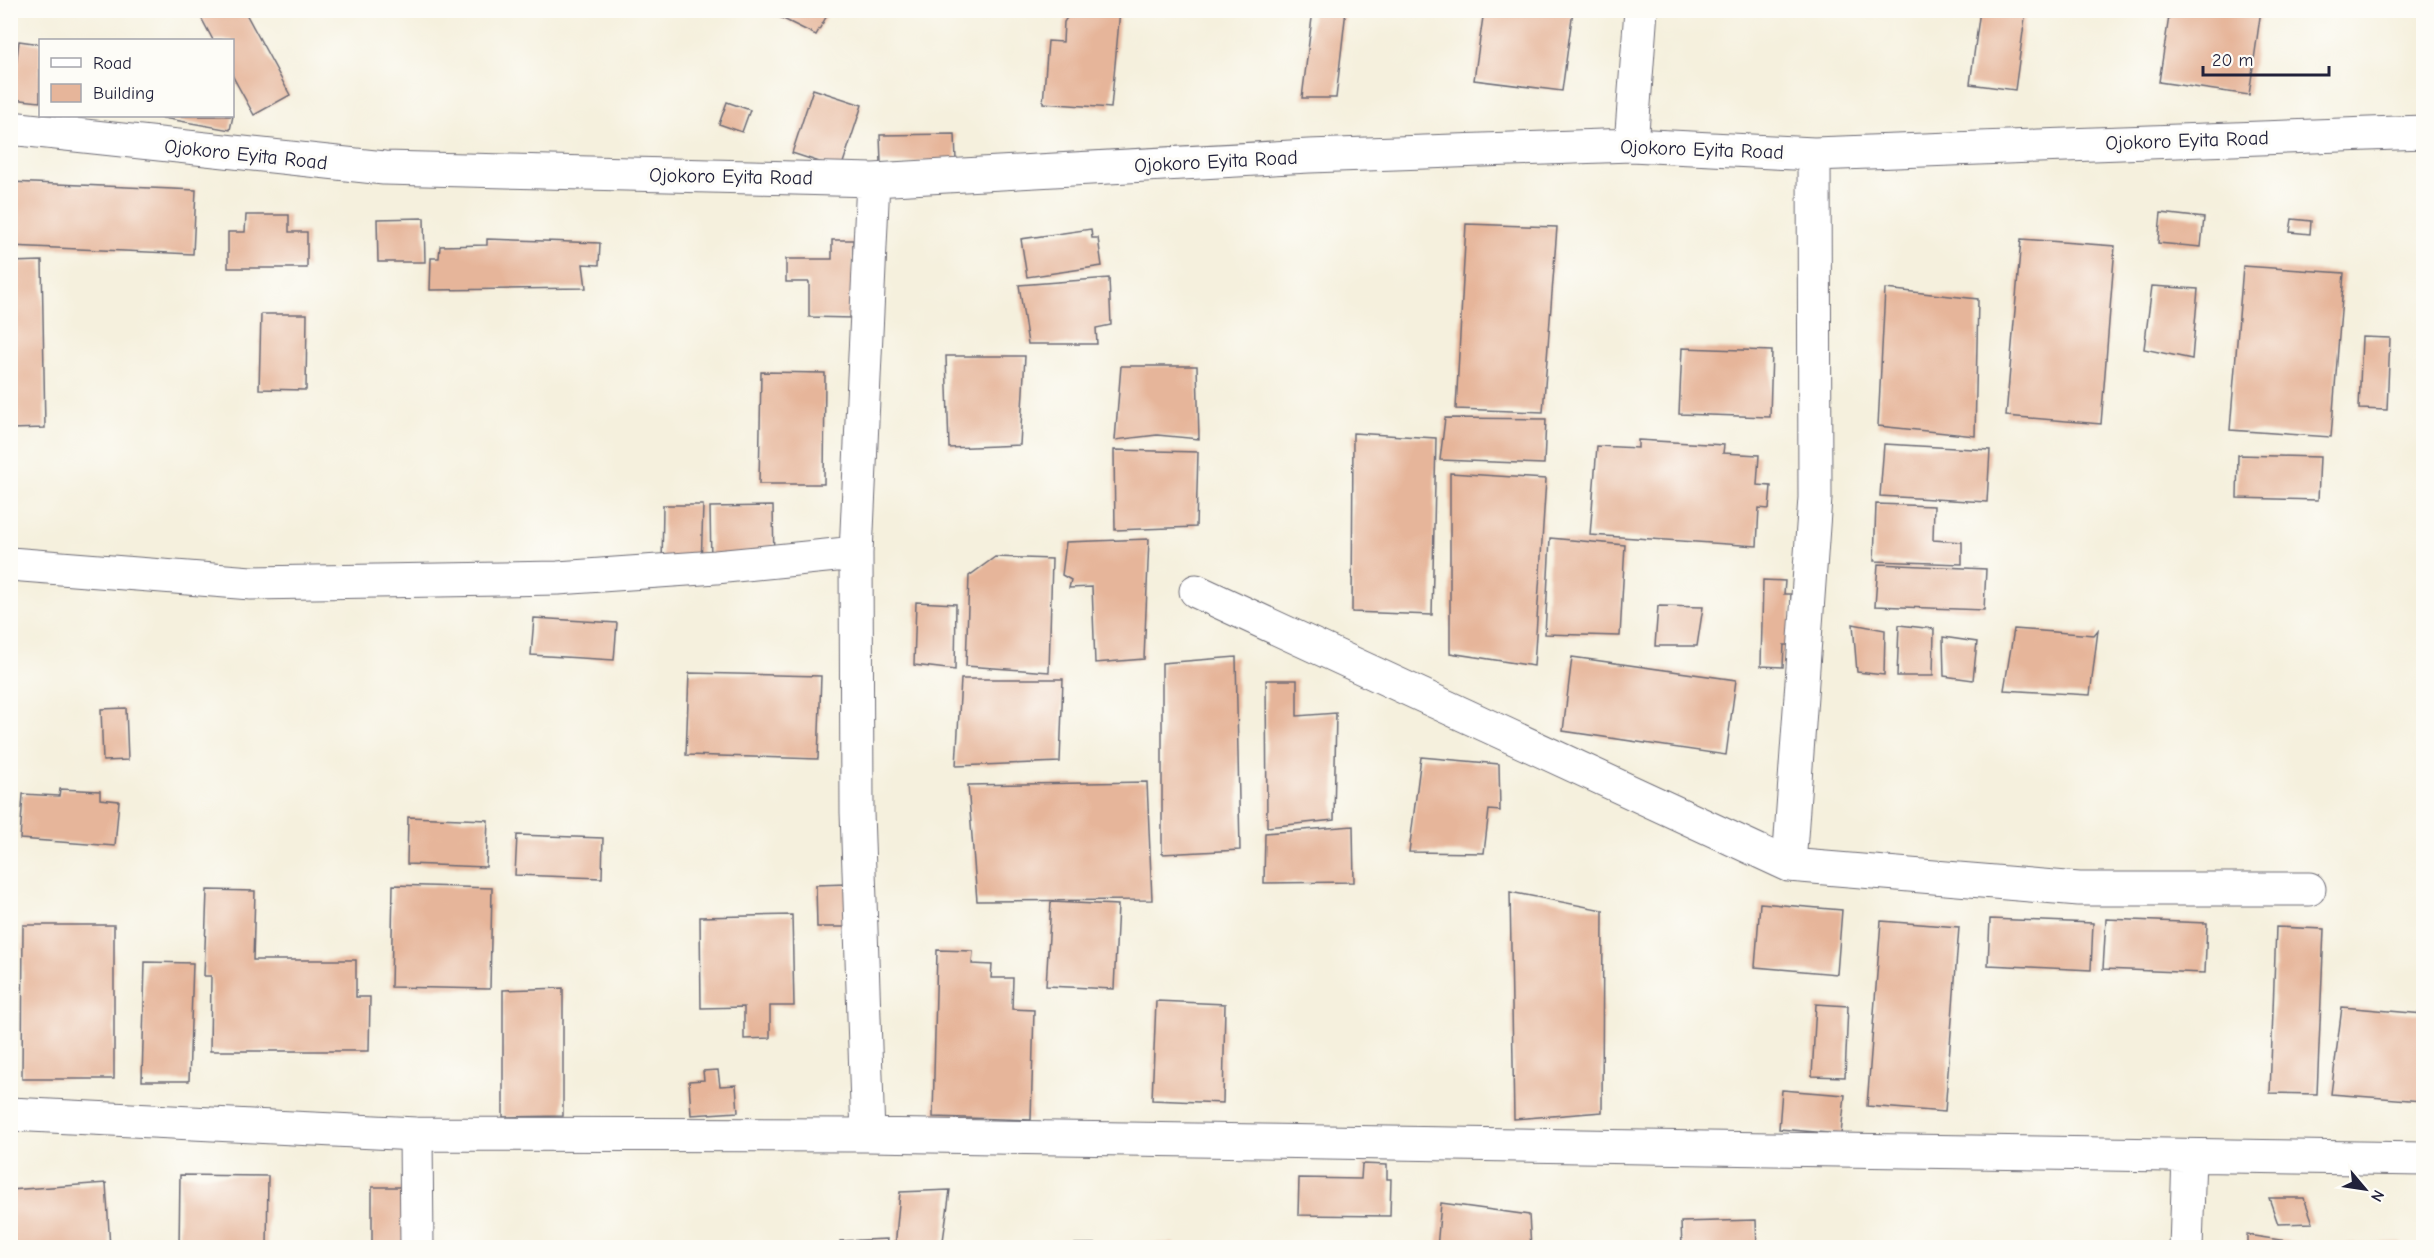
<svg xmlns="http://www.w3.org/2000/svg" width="2434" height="1258" viewBox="0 0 2434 1258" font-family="'Comic Neue',sans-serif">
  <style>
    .building { fill: #e6b59a }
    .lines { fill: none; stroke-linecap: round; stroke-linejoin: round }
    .street-casing { stroke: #6c6a74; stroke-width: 35 }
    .street { stroke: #fff; stroke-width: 33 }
    .labels { text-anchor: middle; stroke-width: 6; stroke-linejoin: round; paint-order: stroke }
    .street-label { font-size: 20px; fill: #22223b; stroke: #fdfcf7 }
  </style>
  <rect width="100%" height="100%" fill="#fdfcf7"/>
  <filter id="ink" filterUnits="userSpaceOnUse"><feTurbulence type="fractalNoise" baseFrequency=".0167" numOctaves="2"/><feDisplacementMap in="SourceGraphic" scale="12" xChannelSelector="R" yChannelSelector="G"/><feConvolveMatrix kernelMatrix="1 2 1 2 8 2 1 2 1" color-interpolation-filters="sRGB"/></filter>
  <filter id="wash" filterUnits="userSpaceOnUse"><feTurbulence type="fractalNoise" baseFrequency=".008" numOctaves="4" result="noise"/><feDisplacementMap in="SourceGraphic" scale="24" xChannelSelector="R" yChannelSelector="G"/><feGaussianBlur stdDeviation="1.35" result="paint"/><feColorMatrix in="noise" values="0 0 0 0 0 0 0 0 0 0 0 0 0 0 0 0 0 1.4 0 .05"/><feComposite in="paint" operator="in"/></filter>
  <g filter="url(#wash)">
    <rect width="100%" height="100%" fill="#f5f0dd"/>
    <g id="blocks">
      <path class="building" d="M 197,10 L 244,10 L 290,95 L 254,115 L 232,75 L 232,40 L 213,40 Z
        M 765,10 L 830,10 L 816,35 Z
        M 1072,10 L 1120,10 L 1111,108 L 1043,103 L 1048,41 L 1063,42 L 1064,22 Z
        M 1313,10 L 1346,10 L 1336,98 L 1302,98 Z
        M 1484,10 L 1573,10 L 1562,91 L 1474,80 Z
        M 1980,10 L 2026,10 L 2015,90 L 1970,84 Z
        M 2170,10 L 2261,10 L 2249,95 L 2159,82 Z
        M 19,41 L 40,44 L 40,102 L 12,99 Z
        M 813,89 L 862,105 L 841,169 L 792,153 Z
        M 727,102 L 750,110 L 742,132 L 719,124 Z
        M 152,116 L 233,116 L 230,130 Z
        M 955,134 L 956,161 L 881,163 L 880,135 Z
        M 10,182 L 196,190 L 193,254 L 10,246 Z
        M 2161,213 L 2204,218 L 2201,247 L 2158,243 Z
        M 246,215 L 289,215 L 289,232 L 307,232 L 307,268 L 228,268 L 228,232 L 245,232 Z
        M 424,218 L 425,262 L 378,262 L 377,219 Z
        M 2292,219 L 2311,221 L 2310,234 L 2290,232 Z
        M 1466,224 L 1557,227 L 1543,412 L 1456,409 Z
        M 1091,229 L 1092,238 L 1098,238 L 1102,266 L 1027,277 L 1021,239 Z
        M 487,239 L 600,243 L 599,265 L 583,264 L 586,288 L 430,290 L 431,258 L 439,258 L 440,246 L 487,245 Z
        M 2021,239 L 2115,246 L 2101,424 L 2006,416 Z
        M 832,240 L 853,240 L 853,318 L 809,317 L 809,282 L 786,282 L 786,259 L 832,259 Z
        M 42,261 L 45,428 L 10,429 L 10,262 Z
        M 2243,266 L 2344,273 L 2331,437 L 2230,430 Z
        M 1109,278 L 1111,325 L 1096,328 L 1097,344 L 1028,344 L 1019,285 Z
        M 2152,286 L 2198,289 L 2192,359 L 2144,349 Z
        M 1885,289 L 1978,299 L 1975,436 L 1878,426 Z
        M 261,314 L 307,314 L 306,390 L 259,389 Z
        M 2362,337 L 2390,338 L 2387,410 L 2359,409 Z
        M 1682,348 L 1772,351 L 1770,417 L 1679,414 Z
        M 946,356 L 1025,356 L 1020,445 L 949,448 Z
        M 1121,366 L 1197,366 L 1199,439 L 1157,435 L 1115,440 Z
        M 761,372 L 825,373 L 824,484 L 759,484 Z
        M 1445,418 L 1546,419 L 1544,464 L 1440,460 Z
        M 1353,433 L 1436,438 L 1432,615 L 1352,612 Z
        M 1638,440 L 1724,445 L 1723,453 L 1759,455 L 1757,485 L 1771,486 L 1769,509 L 1759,508 L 1757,546 L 1590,535 L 1597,446 L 1638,448 Z
        M 1884,444 L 1990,450 L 1987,502 L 1880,496 Z
        M 1114,450 L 1198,452 L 1196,527 L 1115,530 Z
        M 2238,455 L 2320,457 L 2318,500 L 2237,498 Z
        M 1450,473 L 1546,479 L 1534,666 L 1450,653 Z
        M 1876,504 L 1934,506 L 1933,540 L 1962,542 L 1962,564 L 1874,561 Z
        M 663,505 L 703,505 L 701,567 L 662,567 Z
        M 773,506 L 774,563 L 711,564 L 710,507 Z
        M 1550,538 L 1625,545 L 1620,636 L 1545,634 Z
        M 1149,539 L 1144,659 L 1095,663 L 1092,587 L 1069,588 L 1071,580 L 1062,575 L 1066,542 Z
        M 995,557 L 1052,559 L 1049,672 L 966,666 L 969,576 Z
        M 1878,564 L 1986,569 L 1984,610 L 1875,606 Z
        M 1763,580 L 1785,581 L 1784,594 L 1791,594 L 1790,645 L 1784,645 L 1783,667 L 1761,666 Z
        M 916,602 L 956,604 L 955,670 L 914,665 Z
        M 1658,606 L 1703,607 L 1697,646 L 1655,646 Z
        M 534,618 L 617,623 L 614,660 L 531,655 Z
        M 1853,624 L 1885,630 L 1884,675 L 1857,672 Z
        M 1899,625 L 1934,629 L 1933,676 L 1897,676 Z
        M 2014,629 L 2094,635 L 2098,630 L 2090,695 L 2004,690 Z
        M 1943,637 L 1977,642 L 1973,680 L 1944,676 Z
        M 1236,657 L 1240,850 L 1162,854 L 1162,663 Z
        M 1572,657 L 1736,680 L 1726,755 L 1563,731 Z
        M 689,673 L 821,676 L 818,759 L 686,755 Z
        M 961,679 L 1063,679 L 1060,762 L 956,766 Z
        M 1266,680 L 1297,680 L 1297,716 L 1336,713 L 1334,820 L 1267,827 Z
        M 126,708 L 128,760 L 103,761 L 101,709 Z
        M 1421,757 L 1499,764 L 1500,811 L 1489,810 L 1484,853 L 1409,852 Z
        M 1147,782 L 1152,900 L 977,901 L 968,785 Z
        M 60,789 L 100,791 L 100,799 L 119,801 L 115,846 L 20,839 L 23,794 L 59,796 Z
        M 408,817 L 488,820 L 486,867 L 407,864 Z
        M 1353,826 L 1354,882 L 1264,883 L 1265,833 Z
        M 517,835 L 603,838 L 602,878 L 515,875 Z
        M 847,884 L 848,927 L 817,927 L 816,885 Z
        M 393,885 L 492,888 L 490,989 L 391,987 Z
        M 207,890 L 255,891 L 253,960 L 356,960 L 356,997 L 370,997 L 369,1051 L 210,1051 L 211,976 L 204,976 Z
        M 1510,892 L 1603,910 L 1602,1112 L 1514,1119 Z
        M 1051,902 L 1118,905 L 1114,989 L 1046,986 Z
        M 1760,903 L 1842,910 L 1837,974 L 1755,967 Z
        M 792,915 L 794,1006 L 770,1006 L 770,1038 L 744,1039 L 744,1007 L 701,1008 L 700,917 Z
        M 1990,919 L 2093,923 L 2091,970 L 1988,965 Z
        M 2106,919 L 2207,923 L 2205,973 L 2103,969 Z
        M 1881,921 L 1959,927 L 1945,1112 L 1867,1106 Z
        M 23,925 L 114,925 L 114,1079 L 22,1079 Z
        M 2276,927 L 2324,929 L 2317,1094 L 2270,1093 Z
        M 937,950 L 973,951 L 972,964 L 992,965 L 991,978 L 1013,978 L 1012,1009 L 1034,1010 L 1031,1120 L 933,1117 Z
        M 145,962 L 193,963 L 189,1081 L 142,1081 Z
        M 563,988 L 563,1116 L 503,1117 L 503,990 Z
        M 1156,1001 L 1225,1004 L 1223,1103 L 1152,1100 Z
        M 1816,1004 L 1848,1006 L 1845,1077 L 1812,1076 Z
        M 2342,1007 L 2424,1014 L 2422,1101 L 2331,1094 Z
        M 718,1070 L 720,1086 L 736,1085 L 738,1112 L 691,1115 L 689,1081 L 704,1080 L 703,1071 Z
        M 1782,1090 L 1845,1095 L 1841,1134 L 1779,1129 Z
        M 1362,1164 L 1387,1165 L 1387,1179 L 1391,1179 L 1390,1216 L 1298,1215 L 1299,1178 L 1361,1179 Z
        M 180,1175 L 268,1176 L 267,1248 L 179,1248 Z
        M 106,1183 L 110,1248 L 10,1248 L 10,1190 Z
        M 372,1187 L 409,1187 L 409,1248 L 372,1248 Z
        M 950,1190 L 942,1248 L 895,1248 L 900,1192 Z
        M 2269,1198 L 2304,1198 L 2313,1223 L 2278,1224 Z
        M 1441,1203 L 1529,1215 L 1531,1248 L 1437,1248 Z
        M 1756,1220 L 1757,1248 L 1682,1248 L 1681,1222 Z
        M 2247,1235 L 2320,1246 L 2320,1248 L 2247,1248 Z
        M 887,1239 L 886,1248 L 840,1248 L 840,1241 Z
        M 2401,1242 L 2401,1248 L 2337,1248 L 2337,1245 Z
        M 1174,1243 L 1173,1248 L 1075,1248 L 1075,1244 Z"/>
    </g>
  </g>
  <g filter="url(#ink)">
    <use href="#blocks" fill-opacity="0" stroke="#6c6a74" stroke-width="1.5"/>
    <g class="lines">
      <g class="street-casing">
        <path id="street" d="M 10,128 L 384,168 L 873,180 L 1309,156 L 1631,145 L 1814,154 L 2424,132
          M 1631,145 L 1641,10
          M 1814,154 L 1815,498 L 1789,865 L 2079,889 L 2309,889
          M 10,564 L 251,583 L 558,578 L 716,567 L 856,553
          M 1196,591 L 1789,865
          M 10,1114 L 416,1134 L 868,1135 L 2424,1159
          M 416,1134 L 417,1248
          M 868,1135 L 857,812 L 856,553 L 873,180
          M 2186,1248 L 2189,1156"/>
      </g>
      <use href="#street" class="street"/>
    </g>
  </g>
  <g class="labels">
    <g class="street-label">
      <text transform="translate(2187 140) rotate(-2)" y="7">Ojokoro Eyita Road</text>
      <text transform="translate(1702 149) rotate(2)" y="7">Ojokoro Eyita Road</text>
      <text transform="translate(246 154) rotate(6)" y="7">Ojokoro Eyita Road</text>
      <text transform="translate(1216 161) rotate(-3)" y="7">Ojokoro Eyita Road</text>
      <text transform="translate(731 176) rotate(1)" y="7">Ojokoro Eyita Road</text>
    </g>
  </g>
  <rect width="2434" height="1258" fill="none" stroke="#fdfcf7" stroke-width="36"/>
  <rect x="39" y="39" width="195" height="78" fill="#fdfcf7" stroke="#a5a5ac" stroke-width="1.5"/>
  <rect x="51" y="58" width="30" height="9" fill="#ffffff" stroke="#a5a5ac" stroke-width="1.5"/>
  <text x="93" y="69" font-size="18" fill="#22223b">Road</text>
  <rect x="51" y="84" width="30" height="18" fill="#e6b59a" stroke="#a5a5ac" stroke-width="1.5"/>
  <text x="93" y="99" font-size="18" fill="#22223b">Building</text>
  <g transform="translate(2365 1189) rotate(119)" stroke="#fdfcf7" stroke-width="4.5" paint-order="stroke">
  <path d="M0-4.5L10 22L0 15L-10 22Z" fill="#22223b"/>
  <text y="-9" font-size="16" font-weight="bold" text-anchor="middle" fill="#22223b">N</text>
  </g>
  <path d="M2203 66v9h126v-9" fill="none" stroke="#22223b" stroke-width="3"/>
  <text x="2212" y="66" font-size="18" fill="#22223b" stroke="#fdfcf7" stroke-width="4.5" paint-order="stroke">20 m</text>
</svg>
